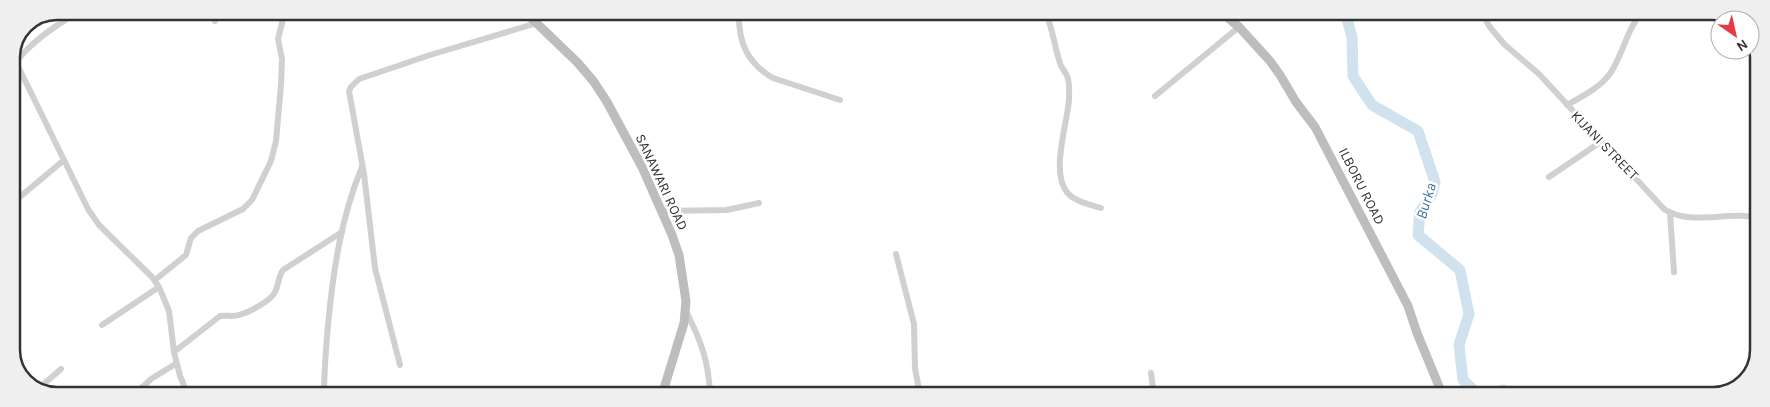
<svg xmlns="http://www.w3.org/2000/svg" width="1770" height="407" viewBox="0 0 1770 407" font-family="Karla,sans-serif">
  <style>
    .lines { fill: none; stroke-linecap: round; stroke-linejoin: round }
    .river { stroke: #cfe2ee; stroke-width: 11 }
    .street { stroke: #d0d0d0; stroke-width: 6 }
    .secondary { stroke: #bdbdbd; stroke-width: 9 }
    .labels { text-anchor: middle; stroke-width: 5; stroke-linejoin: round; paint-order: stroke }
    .street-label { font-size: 14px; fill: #333; stroke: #fff }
    .water-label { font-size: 15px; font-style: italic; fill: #3f7597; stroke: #fff }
    .rim { fill: none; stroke: #333; stroke-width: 2.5 }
  </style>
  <rect width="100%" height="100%" fill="#fff"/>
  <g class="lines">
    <path class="river" d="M 1345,12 L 1352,37 L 1353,76 L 1372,105 L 1418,131 L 1435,182 L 1432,194 L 1420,212 L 1418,235 L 1460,270 L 1469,314 L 1459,345 L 1463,380 L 1480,396
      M 1482,396 L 1503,390 L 1514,396"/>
    <path class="street" d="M 739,12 C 738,42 747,63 773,78 L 840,100
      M 1045,12 C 1053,28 1054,45 1060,63 C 1061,68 1065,71 1067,76 C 1070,82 1069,92 1069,99 C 1068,123 1047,180 1072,197 C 1081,203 1091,205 1101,208
      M 1482,12 L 1489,26 L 1504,44 L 1539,74 L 1664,209 C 1691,227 1728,210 1758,218
      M 532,18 L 540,12
      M 215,21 L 220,11
      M 12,54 L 88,209 L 99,225 L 152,277 L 159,287 L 169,311 L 174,352 L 180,376 L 188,395
      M 11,69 C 27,44 54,27 79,11
      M 1155,96 L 1239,27
      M 1567,105 C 1581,97 1598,89 1609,75 C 1623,56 1626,30 1642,12
      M 1549,177 L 1602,141
      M 21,196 L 64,160
      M 661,211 L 727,210 L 759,203
      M 1670,213 L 1674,272
      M 896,254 L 914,324 L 915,368 L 920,395
      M 155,280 L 186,255 L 191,238 L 198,231 L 243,209 L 252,200 L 271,161 L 276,141 L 281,85 L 282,59 L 278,39 L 285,11
      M 686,311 C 701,341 709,362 710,395
      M 102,325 L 159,287
      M 174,352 L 220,316 C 227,315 233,317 239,315 C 248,313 272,300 275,292 C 279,284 278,277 283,270 L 342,232
      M 13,359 L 17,356
      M 400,365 L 375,268 L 364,174 L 349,91 L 351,87 L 359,79 L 430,55 L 537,23
      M 1151,373 L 1154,395
      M 38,389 L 61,369
      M 134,395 L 151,379 L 177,363
      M 324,395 C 324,372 326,348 328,325 C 333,272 341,217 362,167"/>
    <path class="secondary" d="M 525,12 L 578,63 L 594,82 L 607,102 L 642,167 L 672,235 L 679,255 L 686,301 L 684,323 L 662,395
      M 1221,12 L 1239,27 L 1270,61 L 1280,75 L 1296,102 L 1315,127 L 1408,306 L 1417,333 L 1443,396"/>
  </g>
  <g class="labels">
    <g class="street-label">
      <text transform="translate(1605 145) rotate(46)" y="5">KIJANI STREET</text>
      <text transform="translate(662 182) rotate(65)" y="5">SANAWARI ROAD</text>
      <text transform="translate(1362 186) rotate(63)" y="5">ILBORU ROAD</text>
    </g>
    <g class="water-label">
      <text transform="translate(1426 201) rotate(-73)" y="5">Burka</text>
    </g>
  </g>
  <path d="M0 0H1770V407H0ZM57 20H1713A37 37 0 0 1 1750 57V350A37 37 0 0 1 1713 387H57A37 37 0 0 1 20 350V57A37 37 0 0 1 57 20Z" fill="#efefef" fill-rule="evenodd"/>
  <path class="rim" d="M57 20H1713A37 37 0 0 1 1750 57V350A37 37 0 0 1 1713 387H57A37 37 0 0 1 20 350V57A37 37 0 0 1 57 20Z"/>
  <g transform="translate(1735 35) rotate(146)"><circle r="24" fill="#ffffff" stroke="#adadad"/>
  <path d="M0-4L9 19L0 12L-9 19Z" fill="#e63946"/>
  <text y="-8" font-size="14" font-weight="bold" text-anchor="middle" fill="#333333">N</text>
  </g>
</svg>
